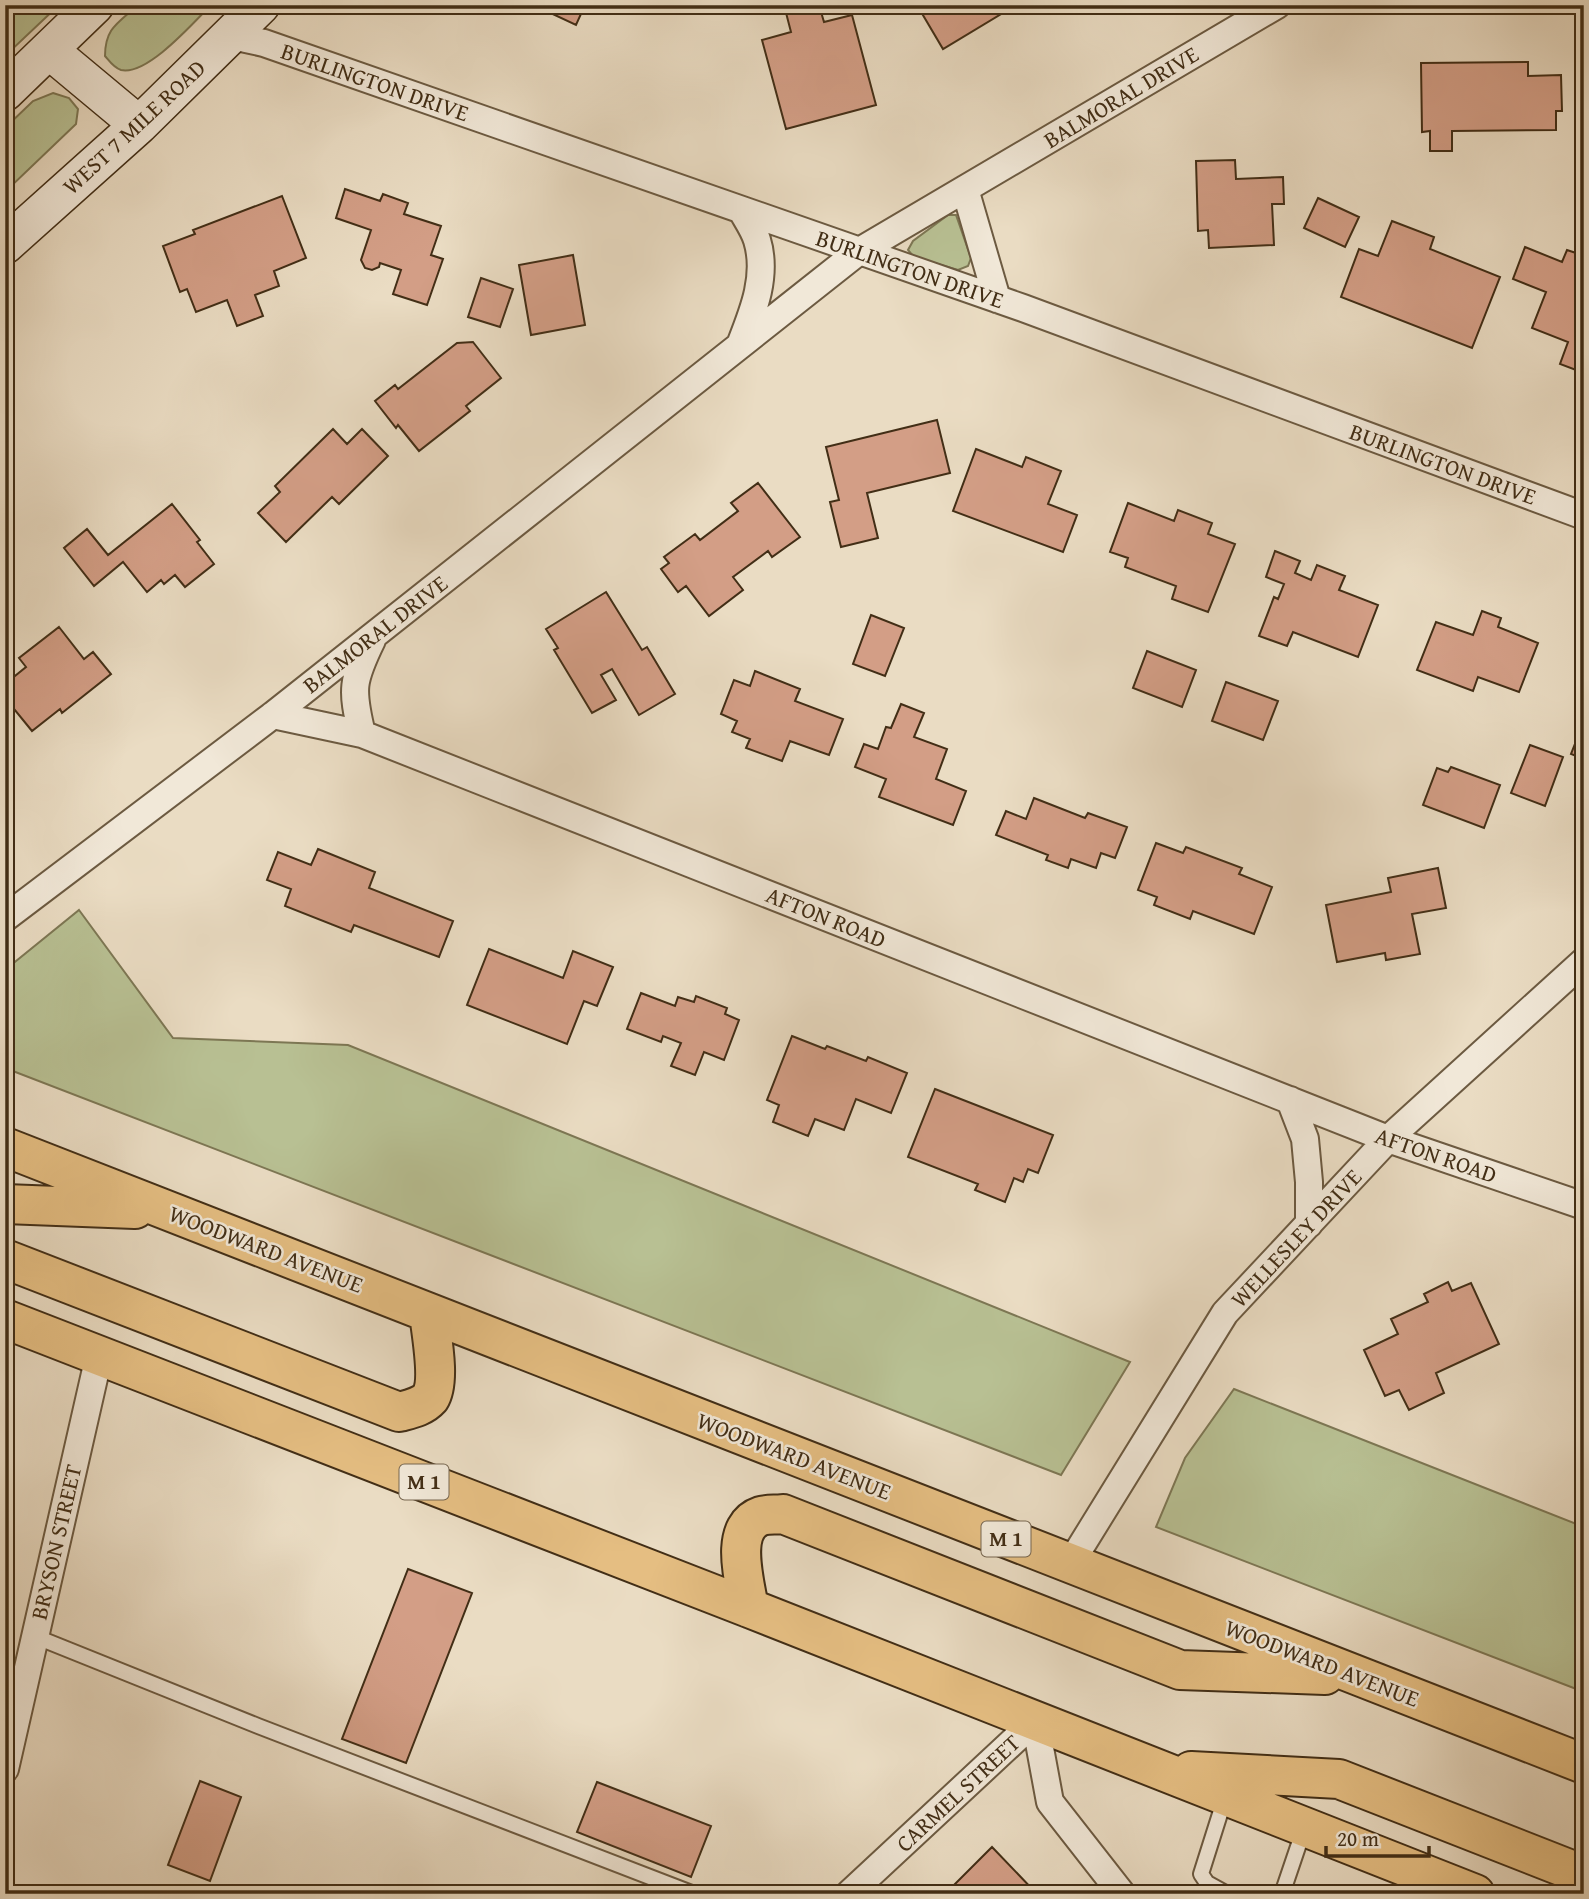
<svg xmlns="http://www.w3.org/2000/svg" width="1589" height="1899" viewBox="0 0 1589 1899" font-family="'Gentium Book Plus',serif">
  <style>
    .green { fill: #b8c093; stroke: #7d7754; stroke-width: 2 }
    .building { fill: #d39e86; stroke: #422e16; stroke-width: 2 }
    .lines { fill: none; stroke-linecap: round; stroke-linejoin: round }
    .service-casing { stroke: #6c5a41; stroke-width: 18 }
    .minor-casing { stroke: #6c5a41; stroke-width: 30 }
    .secondary-casing { stroke: #422e16; stroke-width: 40 }
    .primary-casing { stroke: #422e16; stroke-width: 42 }
    .service { stroke: #f1e8d8; stroke-width: 14 }
    .minor { stroke: #f1e8d8; stroke-width: 26 }
    .secondary { stroke: #f1e8d8; stroke-width: 37 }
    .primary { stroke: #e5be82; stroke-width: 38 }
    .labels { text-anchor: middle; stroke-width: 5; stroke-linejoin: round; paint-order: stroke }
    .shield { fill: #f1e8d8; stroke: #766650; stroke-width: 2 }
    .shield-label { font-size: 21px; font-weight: bold; fill: #422e16 }
    .street-label { font-size: 23px; fill: #422e16; stroke: #f1e8d8 }
  </style>
  <rect width="100%" height="100%" fill="#eadcc3"/>
  <filter id="stains"><feTurbulence type="fractalNoise" baseFrequency=".00286" numOctaves="4"/><feColorMatrix values="0 0 0 0 .2 0 0 0 0 .09 0 0 0 0 .02 0 0 0 .5 -.17"/></filter>
  <radialGradient id="worn" r=".72"><stop offset=".6" stop-color="#630" stop-opacity="0"/><stop offset="1" stop-color="#630" stop-opacity=".3"/></radialGradient>
  <path class="green" d="M 5,5 L 59,5 L 5,56 Z
    M 138,5 L 211,5 C 193,23 147,76 121,70 C 114,68 110,62 105,56 C 105,28 118,23 138,5 Z
    M 53,93 L 69,98 L 78,109 L 76,124 L 5,192 L 5,128 L 33,101 Z
    M 948,215 L 956,215 L 971,258 L 968,266 L 958,270 L 914,257 L 908,250 L 913,241 Z
    M 79,910 L 173,1038 L 348,1045 L 1130,1362 L 1061,1475 L 5,1068 L 5,970 Z
    M 1234,1389 L 1584,1527 L 1584,1692 L 1156,1527 L 1185,1458 Z"/>
  <path class="building" d="M 546,5 L 585,5 L 576,25 L 544,10 Z
    M 784,5 L 819,5 L 824,22 L 852,15 L 876,105 L 786,129 L 762,40 L 791,32 Z
    M 917,5 L 1016,5 L 943,49 Z
    M 1528,62 L 1528,76 L 1561,75 L 1562,111 L 1556,111 L 1556,130 L 1452,131 L 1452,151 L 1430,151 L 1430,131 L 1422,132 L 1421,63 Z
    M 1235,160 L 1236,179 L 1283,177 L 1284,204 L 1272,204 L 1274,245 L 1209,248 L 1208,230 L 1198,231 L 1196,161 Z
    M 345,189 L 380,201 L 383,194 L 408,203 L 404,214 L 441,226 L 431,255 L 443,259 L 427,305 L 393,294 L 401,270 L 380,263 L 379,267 L 372,270 L 365,268 L 361,260 L 371,230 L 336,218 Z
    M 282,196 L 306,258 L 274,271 L 279,286 L 255,295 L 263,316 L 237,326 L 227,300 L 196,312 L 187,289 L 180,292 L 163,246 L 195,234 L 193,230 Z
    M 1318,198 L 1359,217 L 1345,247 L 1304,228 Z
    M 1392,221 L 1434,237 L 1430,249 L 1500,277 L 1472,348 L 1341,297 L 1359,249 L 1378,256 Z
    M 1525,247 L 1562,262 L 1567,250 L 1582,255 L 1578,267 L 1584,270 L 1584,373 L 1560,364 L 1568,342 L 1532,328 L 1546,292 L 1513,279 Z
    M 573,255 L 585,325 L 531,335 L 519,265 Z
    M 481,278 L 513,289 L 500,327 L 468,317 Z
    M 473,342 L 501,378 L 466,406 L 470,411 L 419,451 L 398,425 L 396,428 L 375,401 L 395,385 L 398,389 L 457,343 Z
    M 937,420 L 950,473 L 867,493 L 878,538 L 841,547 L 830,502 L 839,500 L 826,447 Z
    M 333,429 L 347,444 L 362,429 L 388,456 L 339,504 L 332,497 L 286,542 L 258,513 L 280,492 L 275,486 Z
    M 976,449 L 1022,467 L 1026,457 L 1061,471 L 1048,504 L 1077,515 L 1063,552 L 953,511 Z
    M 758,483 L 800,537 L 772,557 L 768,551 L 733,577 L 743,590 L 709,616 L 686,586 L 678,592 L 661,569 L 669,563 L 664,557 L 695,534 L 700,540 L 738,511 L 731,503 Z
    M 1128,503 L 1174,521 L 1178,510 L 1212,523 L 1208,534 L 1235,544 L 1208,612 L 1172,599 L 1176,586 L 1125,567 L 1128,558 L 1110,552 Z
    M 172,504 L 200,540 L 197,542 L 214,564 L 185,587 L 175,575 L 164,584 L 161,580 L 147,592 L 123,562 L 94,586 L 64,548 L 87,529 L 108,555 Z
    M 1275,551 L 1300,561 L 1295,573 L 1311,580 L 1317,565 L 1345,576 L 1339,590 L 1378,605 L 1358,657 L 1293,632 L 1287,646 L 1259,636 L 1274,597 L 1278,599 L 1284,584 L 1266,577 Z
    M 606,592 L 642,650 L 647,647 L 675,694 L 639,715 L 612,669 L 601,675 L 616,700 L 592,713 L 554,650 L 558,648 L 546,629 Z
    M 1482,611 L 1501,618 L 1498,627 L 1538,643 L 1519,692 L 1478,677 L 1473,691 L 1417,670 L 1436,622 L 1473,635 Z
    M 871,615 L 904,628 L 885,676 L 853,664 Z
    M 59,627 L 84,659 L 93,652 L 111,674 L 62,713 L 60,709 L 32,731 L 5,698 L 5,684 L 26,667 L 19,658 Z
    M 1147,651 L 1196,670 L 1182,707 L 1133,688 Z
    M 755,671 L 800,689 L 795,701 L 843,719 L 829,755 L 790,741 L 782,761 L 746,748 L 750,739 L 732,732 L 737,721 L 721,714 L 734,680 L 750,686 Z
    M 1226,682 L 1278,701 L 1263,740 L 1212,721 Z
    M 901,704 L 924,713 L 914,737 L 947,749 L 936,779 L 966,791 L 953,825 L 879,797 L 886,779 L 855,767 L 864,744 L 878,749 L 886,727 L 891,728 Z
    M 1584,721 L 1584,759 L 1571,754 Z
    M 1530,745 L 1563,757 L 1545,806 L 1511,793 Z
    M 1451,767 L 1500,785 L 1484,828 L 1423,805 L 1437,768 L 1448,772 Z
    M 1034,798 L 1085,818 L 1088,813 L 1127,827 L 1115,858 L 1101,853 L 1096,868 L 1071,859 L 1068,868 L 1046,860 L 1048,855 L 996,835 L 1006,811 L 1026,819 Z
    M 1156,843 L 1183,853 L 1186,847 L 1242,868 L 1239,874 L 1272,887 L 1254,934 L 1193,911 L 1190,919 L 1154,905 L 1157,897 L 1138,890 Z
    M 318,849 L 375,872 L 369,888 L 453,921 L 439,957 L 354,925 L 351,932 L 285,906 L 291,889 L 267,880 L 278,852 L 311,865 Z
    M 1438,868 L 1446,908 L 1412,914 L 1420,954 L 1386,960 L 1385,953 L 1337,962 L 1326,905 L 1391,892 L 1388,878 Z
    M 489,949 L 563,978 L 573,951 L 613,967 L 597,1006 L 584,1001 L 567,1044 L 467,1005 Z
    M 641,993 L 675,1006 L 678,997 L 694,1002 L 696,996 L 727,1008 L 725,1014 L 739,1020 L 724,1060 L 704,1052 L 695,1075 L 671,1066 L 681,1043 L 663,1036 L 661,1042 L 627,1029 Z
    M 792,1036 L 825,1049 L 827,1046 L 866,1061 L 868,1057 L 907,1073 L 891,1113 L 856,1099 L 844,1130 L 815,1119 L 808,1136 L 773,1122 L 779,1105 L 767,1100 Z
    M 935,1089 L 1053,1135 L 1038,1173 L 1028,1169 L 1023,1182 L 1014,1178 L 1005,1202 L 975,1190 L 978,1184 L 908,1157 Z
    M 1448,1282 L 1452,1291 L 1471,1283 L 1499,1344 L 1436,1373 L 1444,1393 L 1409,1410 L 1399,1390 L 1385,1396 L 1364,1350 L 1398,1334 L 1391,1319 L 1428,1302 L 1424,1294 Z
    M 408,1569 L 472,1593 L 406,1763 L 342,1739 Z
    M 200,1781 L 241,1797 L 210,1881 L 168,1865 Z
    M 597,1782 L 711,1826 L 691,1877 L 577,1832 Z
    M 992,1847 L 1037,1894 L 945,1894 Z"/>
  <g class="lines">
    <g class="service-casing">
      <path id="service" d="M 34,1636 L 258,1726 L 694,1894
        M 1225,1798 L 1201,1874 L 1207,1883 L 1227,1894
        M 1282,1894 L 1304,1829"/>
    </g>
    <g class="minor-casing">
      <path id="minor" d="M 232,36 L 264,43 L 1023,308 L 1584,516
        M 965,189 L 997,299
        M 740,345 C 753,312 768,276 757,240 C 754,230 747,220 742,211
        M 273,715 L 362,734 L 1388,1139 L 1584,1206
        M 362,734 C 351,689 352,681 372,640
        M 5,918 L 273,715 L 858,252 L 1277,5
        M 1290,1100 L 1305,1139 L 1309,1182 L 1309,1224
        M 1070,1564 L 1225,1313 L 1388,1139 L 1584,961
        M 1035,1721 L 1050,1802 L 1122,1894
        M 5,1769 L 99,1356
        M 849,1894 L 1035,1721"/>
    </g>
    <g class="secondary-casing">
      <path id="secondary" d="M 49,50 L 139,125
        M 5,92 L 95,5
        M 5,245 L 139,125 L 261,5"/>
    </g>
    <g class="primary-casing">
      <path id="primary" d="M 5,1147 L 1584,1764
        M 5,1204 L 135,1209
        M 5,1259 L 399,1412 C 410,1409 422,1407 430,1398 C 441,1381 431,1333 429,1313
        M 5,1319 L 749,1608 L 1475,1894
        M 749,1608 C 745,1583 728,1527 761,1516 C 767,1514 776,1515 783,1514 L 1180,1670 L 1325,1675
        M 1191,1771 L 1339,1779 L 1584,1875"/>
    </g>
    <use href="#service" class="service"/>
    <use href="#minor" class="minor"/>
    <use href="#secondary" class="secondary"/>
    <use href="#primary" class="primary"/>
  </g>
  <g class="labels">
    <g class="shield">
      <rect x="399.5" y="1464.5" width="49" height="35" rx="5"/>
      <rect x="981.5" y="1521.5" width="49" height="35" rx="5"/>
    </g>
    <g class="shield-label">
      <text x="424" y="1489">M 1</text>
      <text x="1006" y="1546">M 1</text>
    </g>
    <g class="street-label">
      <text transform="translate(375 82) rotate(19)" y="8">BURLINGTON DRIVE</text>
      <text transform="translate(1121 97) rotate(-31)" y="8">BALMORAL DRIVE</text>
      <text transform="translate(134 127) rotate(-43)" y="8">WEST 7 MILE ROAD</text>
      <text transform="translate(910 269) rotate(19)" y="8">BURLINGTON DRIVE</text>
      <text transform="translate(1443 464) rotate(20)" y="8">BURLINGTON DRIVE</text>
      <text transform="translate(375 634) rotate(-38)" y="8">BALMORAL DRIVE</text>
      <text transform="translate(826 917) rotate(22)" y="8">AFTON ROAD</text>
      <text transform="translate(1436 1155) rotate(19)" y="8">AFTON ROAD</text>
      <text transform="translate(1296 1238) rotate(-47)" y="8">WELLESLEY DRIVE</text>
      <text transform="translate(266 1249) rotate(21)" y="8">WOODWARD AVENUE</text>
      <text transform="translate(794 1456) rotate(21)" y="8">WOODWARD AVENUE</text>
      <text transform="translate(56 1542) rotate(-77)" y="8">BRYSON STREET</text>
      <text transform="translate(1322 1663) rotate(21)" y="8">WOODWARD AVENUE</text>
      <text transform="translate(958 1793) rotate(-43)" y="8">CARMEL STREET</text>
    </g>
  </g>
  <rect width="1589" height="1899" fill="none" stroke="#eadcc3" stroke-width="28"/>
  <rect x="7" y="7" width="1575" height="1885" fill="none" stroke="#422e16" stroke-width="3.5"/>
  <rect x="14" y="14" width="1561" height="1871" fill="none" stroke="#422e16" stroke-width="2"/>
  <path d="M1326 1846v10h103v-10" fill="none" stroke="#422e16" stroke-width="3.5"/>
  <text x="1337" y="1846" font-size="21" fill="#422e16" stroke="#f1e8d8" stroke-width="5" paint-order="stroke">20 m</text>
  <rect width="100%" height="100%" filter="url(#stains)"/>
  <rect width="100%" height="100%" fill="url(#worn)"/>
</svg>
